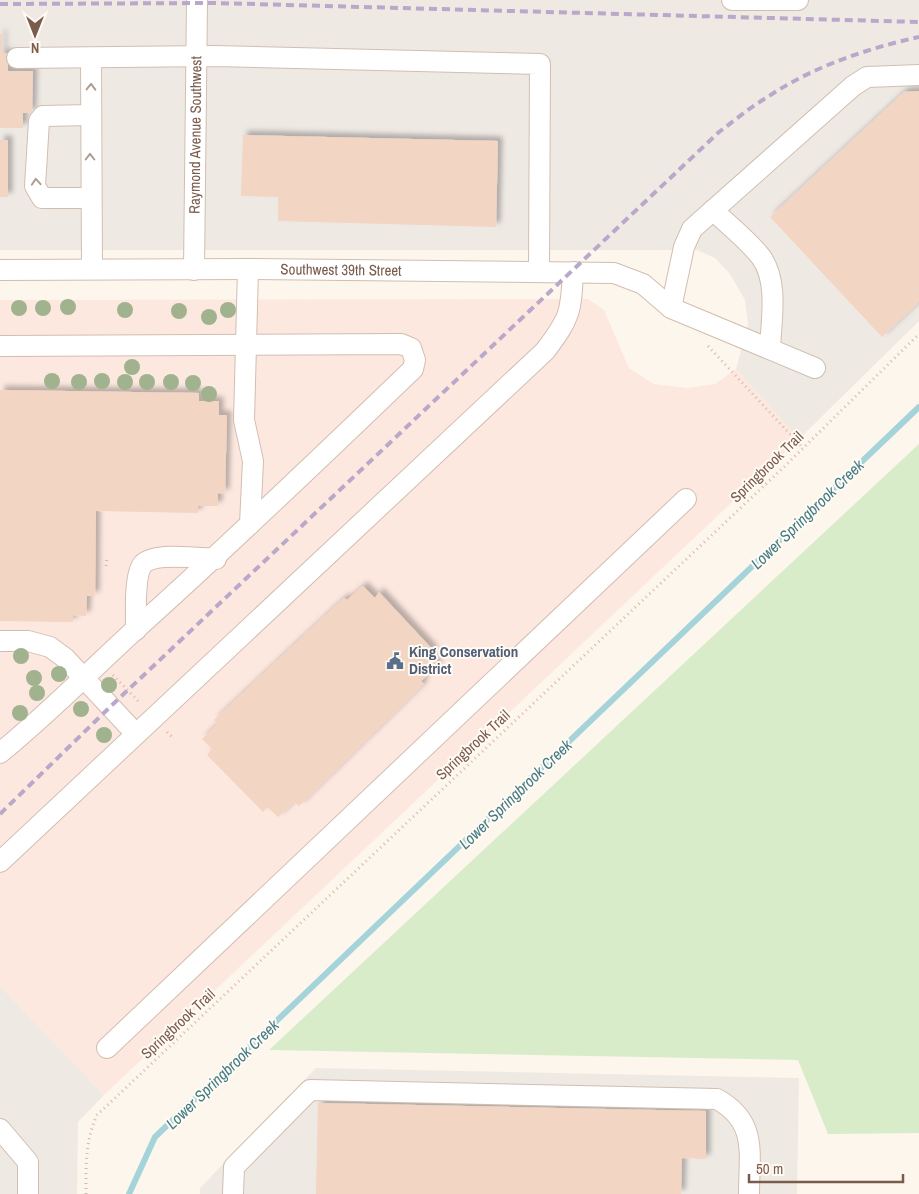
<svg xmlns="http://www.w3.org/2000/svg" width="919" height="1194" viewBox="0 0 919 1194" font-family="'Archivo Narrow',sans-serif">
  <style>
    .commercial { fill: #fde8e0 }
    .industrial { fill: #efe9e4 }
    .green { fill: #d8ecc9 }
    .lines { fill: none; stroke-linecap: round; stroke-linejoin: round }
    .stream { stroke: #a5d3da; stroke-width: 6 }
    .building { fill: #f3d5c3; filter: url(#shadow) }
    .minor-casing { stroke: #d1beb0; stroke-width: 22 }
    .path { stroke: #d9b8a5; stroke-width: 3; stroke-dasharray: 1 4; stroke-linecap: butt }
    .minor { stroke: #fff; stroke-width: 20 }
    .rail { stroke: #b9a8c9; stroke-width: 4; stroke-dasharray: 8 5; stroke-linecap: butt }
    .tree { fill: #a0b28e }
    .oneway { stroke: #af9d94 }
    .labels { text-anchor: middle; stroke-width: 4; stroke-linejoin: round; paint-order: stroke }
    .street-label { font-size: 15px; fill: #7a5c4d; stroke: #fffaf3 }
    .service-label { font-size: 15px; font-weight: bold; fill: #4e5e75; stroke: #fffaf3; text-anchor: start }
    .water-label { font-size: 16px; font-style: italic; fill: #437c86; stroke: #fffaf3 }
  </style>
  <defs>
    <filter id="shadow"><feDropShadow dx="4.5" dy="-4.5" stdDeviation="2.5" flood-color="#0004"/></filter>
  </defs>
  <rect width="100%" height="100%" fill="#fdf6ec"/>
  <path class="commercial" d="M 588,299 L 604,310 L 629,368 L 654,384 L 687,388 L 715,384 L 736,369 L 799,439 L 104,1095 L 0,986 L 0,300 Z"/>
  <path class="industrial" d="M 0,0 L 919,0 L 919,321 L 799,439 L 736,369 L 748,325 L 745,300 L 730,274 L 715,258 L 697,250 L 0,250 Z
    M 0,986 L 104,1095 L 78,1122 L 77,1194 L 0,1194 Z
    M 316,1068 L 799,1078 L 797,1194 L 200,1194 L 200,1188 Z"/>
  <path class="green" d="M 919,444 L 919,1133 L 828,1134 L 798,1060 L 269,1050 Z"/>
  <g class="lines">
    <path class="stream" d="M 129,1194 L 155,1137 L 919,407"/>
  </g>
  <path class="building" d="M 0,34 L 2,34 L 2,53 L 8,53 L 8,71 L 33,71 L 32,113 L 23,113 L 23,128 L 0,128 Z
    M 919,91 L 919,302 L 882,337 L 770,217 L 904,92 Z
    M 243,135 L 498,141 L 496,227 L 278,221 L 278,197 L 241,196 Z
    M 0,140 L 8,140 L 8,197 L 0,197 Z
    M 0,390 L 199,393 L 199,401 L 219,401 L 219,415 L 227,415 L 225,494 L 218,493 L 218,506 L 198,506 L 198,513 L 96,511 L 95,596 L 87,596 L 86,616 L 73,615 L 73,622 L 0,621 Z
    M 363,586 L 375,598 L 379,592 L 434,651 L 429,655 L 438,666 L 421,681 L 424,684 L 299,806 L 294,802 L 278,817 L 267,807 L 263,812 L 207,755 L 212,749 L 202,739 L 217,724 L 214,720 L 344,598 L 347,600 Z
    M 318,1103 L 706,1111 L 706,1159 L 682,1158 L 681,1194 L 316,1194 Z"/>
  <g class="lines">
    <g class="minor-casing">
      <g id="minor">
        <path d="M 732,0 L 798,0"/>
        <path d="M 17,58 L 215,56 L 540,64 L 539,272"/>
        <path d="M 91,58 L 92,269"/>
        <path d="M 90,115 L 43,116 L 39,121 L 35,186 L 42,198 L 91,198"/>
        <path d="M 713,210 C 728,225 748,240 761,257 C 779,282 771,321 770,349"/>
        <path d="M 248,269 L 244,420 L 253,461 L 250,524"/>
        <path id="s1" d="M 0,270 L 248,269 L 614,273 L 643,284 L 671,308 L 815,368"/>
        <path id="s2" d="M 194,270 L 197,0"/>
        <path d="M 671,308 L 684,247 L 692,229 L 853,86 L 867,77 L 919,75"/>
        <path d="M 0,346 L 401,344 L 411,348 L 415,360 L 413,369 C 322,456 231,544 137,628 C 91,670 48,714 0,753"/>
        <path d="M 136,630 C 136,615 134,574 143,564 C 155,552 198,558 216,559"/>
        <path d="M 0,641 L 28,641 L 50,647 L 65,658 L 136,734"/>
        <path d="M 0,862 L 545,351 C 570,318 571,313 573,272"/>
        <path d="M 107,1048 L 686,499"/>
        <path d="M 0,1129 L 28,1162 L 28,1194"/>
        <path d="M 233,1194 L 234,1167 L 310,1090 L 717,1099 C 758,1122 749,1153 749,1194"/>
      </g>
    </g>
    <path class="path" d="M 708,346 L 803,448
      M 106,566 L 107,557
      M 113,675 L 140,703
      M 167,732 L 174,739
      M 86,1194 C 86,1166 85,1141 97,1115 L 784,467 L 919,334"/>
    <use href="#minor" class="minor"/>
    <path class="rail" d="M 0,4 L 215,3 L 919,22
      M 0,814 L 111,706 L 719,132 C 734,121 749,108 766,98 C 812,67 865,49 919,37"/>
  </g>
  <g class="tree">
    <circle cx="68" cy="307" r="8"/>
    <circle cx="19" cy="308" r="8"/>
    <circle cx="43" cy="308" r="8"/>
    <circle cx="125" cy="310" r="8"/>
    <circle cx="228" cy="310" r="8"/>
    <circle cx="179" cy="311" r="8"/>
    <circle cx="209" cy="317" r="8"/>
    <circle cx="132" cy="367" r="8"/>
    <circle cx="52" cy="381" r="8"/>
    <circle cx="102" cy="381" r="8"/>
    <circle cx="79" cy="382" r="8"/>
    <circle cx="125" cy="382" r="8"/>
    <circle cx="147" cy="382" r="8"/>
    <circle cx="171" cy="382" r="8"/>
    <circle cx="193" cy="383" r="8"/>
    <circle cx="209" cy="394" r="8"/>
    <circle cx="21" cy="656" r="8"/>
    <circle cx="59" cy="674" r="8"/>
    <circle cx="34" cy="678" r="8"/>
    <circle cx="109" cy="685" r="8"/>
    <circle cx="37" cy="693" r="8"/>
    <circle cx="81" cy="709" r="8"/>
    <circle cx="20" cy="713" r="8"/>
    <circle cx="104" cy="735" r="8"/>
  </g>
  <defs><path id="oneway-chevron" d="M-2-3.5L2.5 0L-2 3.5" fill="none" stroke-width="1.6" stroke-linecap="round" stroke-linejoin="round" transform="scale(1.25)"/></defs>
  <g class="oneway">
    <use href="#oneway-chevron" transform="translate(91 87) rotate(-89)"/>
    <use href="#oneway-chevron" transform="translate(90 157) rotate(-90)"/>
    <use href="#oneway-chevron" transform="translate(36 182) rotate(-94)"/>
  </g>
  <defs>
    <g id="civic-bare" transform="scale(1.35)"><path d="M-.6-6.5H3V-4.5H.6V-3L4-1V1h2V6H-6V1h2V-1L-.6-3ZM-1.2 2.5V6h2.4V2.5Z" fill="#5c6f8a" stroke="#fffaf3" stroke-width="2.5" paint-order="stroke"/></g>
  </defs>
  <g fill-rule="evenodd">
    <use href="#civic-bare" x="395" y="661"/>
  </g>
  <g class="labels">
    <g class="street-label">
      <text dy="5" stroke="none"><textPath href="#s2" startOffset="135">Raymond Avenue Southwest</textPath></text>
      <text dy="5" stroke="none"><textPath href="#s1" startOffset="341">Southwest 39th Street</textPath></text>
      <text transform="translate(767 467) rotate(-44)" y="5">Springbrook Trail</text>
      <text transform="translate(473 745) rotate(-43)" y="5">Springbrook Trail</text>
      <text transform="translate(178 1024) rotate(-43)" y="5">Springbrook Trail</text>
    </g>
    <g class="service-label">
      <text x="409" y="657">King Conservation<tspan x="409" dy="17">District</tspan></text>
    </g>
    <g class="water-label">
      <text transform="translate(807 514) rotate(-44)" y="6">Lower Springbrook Creek</text>
      <text transform="translate(515 794) rotate(-44)" y="6">Lower Springbrook Creek</text>
      <text transform="translate(222 1074) rotate(-44)" y="6">Lower Springbrook Creek</text>
    </g>
  </g>
  <g transform="translate(35 35) rotate(180)" stroke="#fffaf3" stroke-width="4" paint-order="stroke">
  <path d="M0-4L9 19L0 12L-9 19Z" fill="#7a5c4d"/>
  <text y="-8" font-size="14" font-weight="bold" text-anchor="middle" fill="#7a5c4d">N</text>
  </g>
  <path d="M749 1174v8h154v-8" fill="none" stroke="#7a5c4d" stroke-width="2.5"/>
  <text x="756" y="1174" font-size="15" fill="#7a5c4d" stroke="#fffaf3" stroke-width="4" paint-order="stroke">50 m</text>
</svg>
